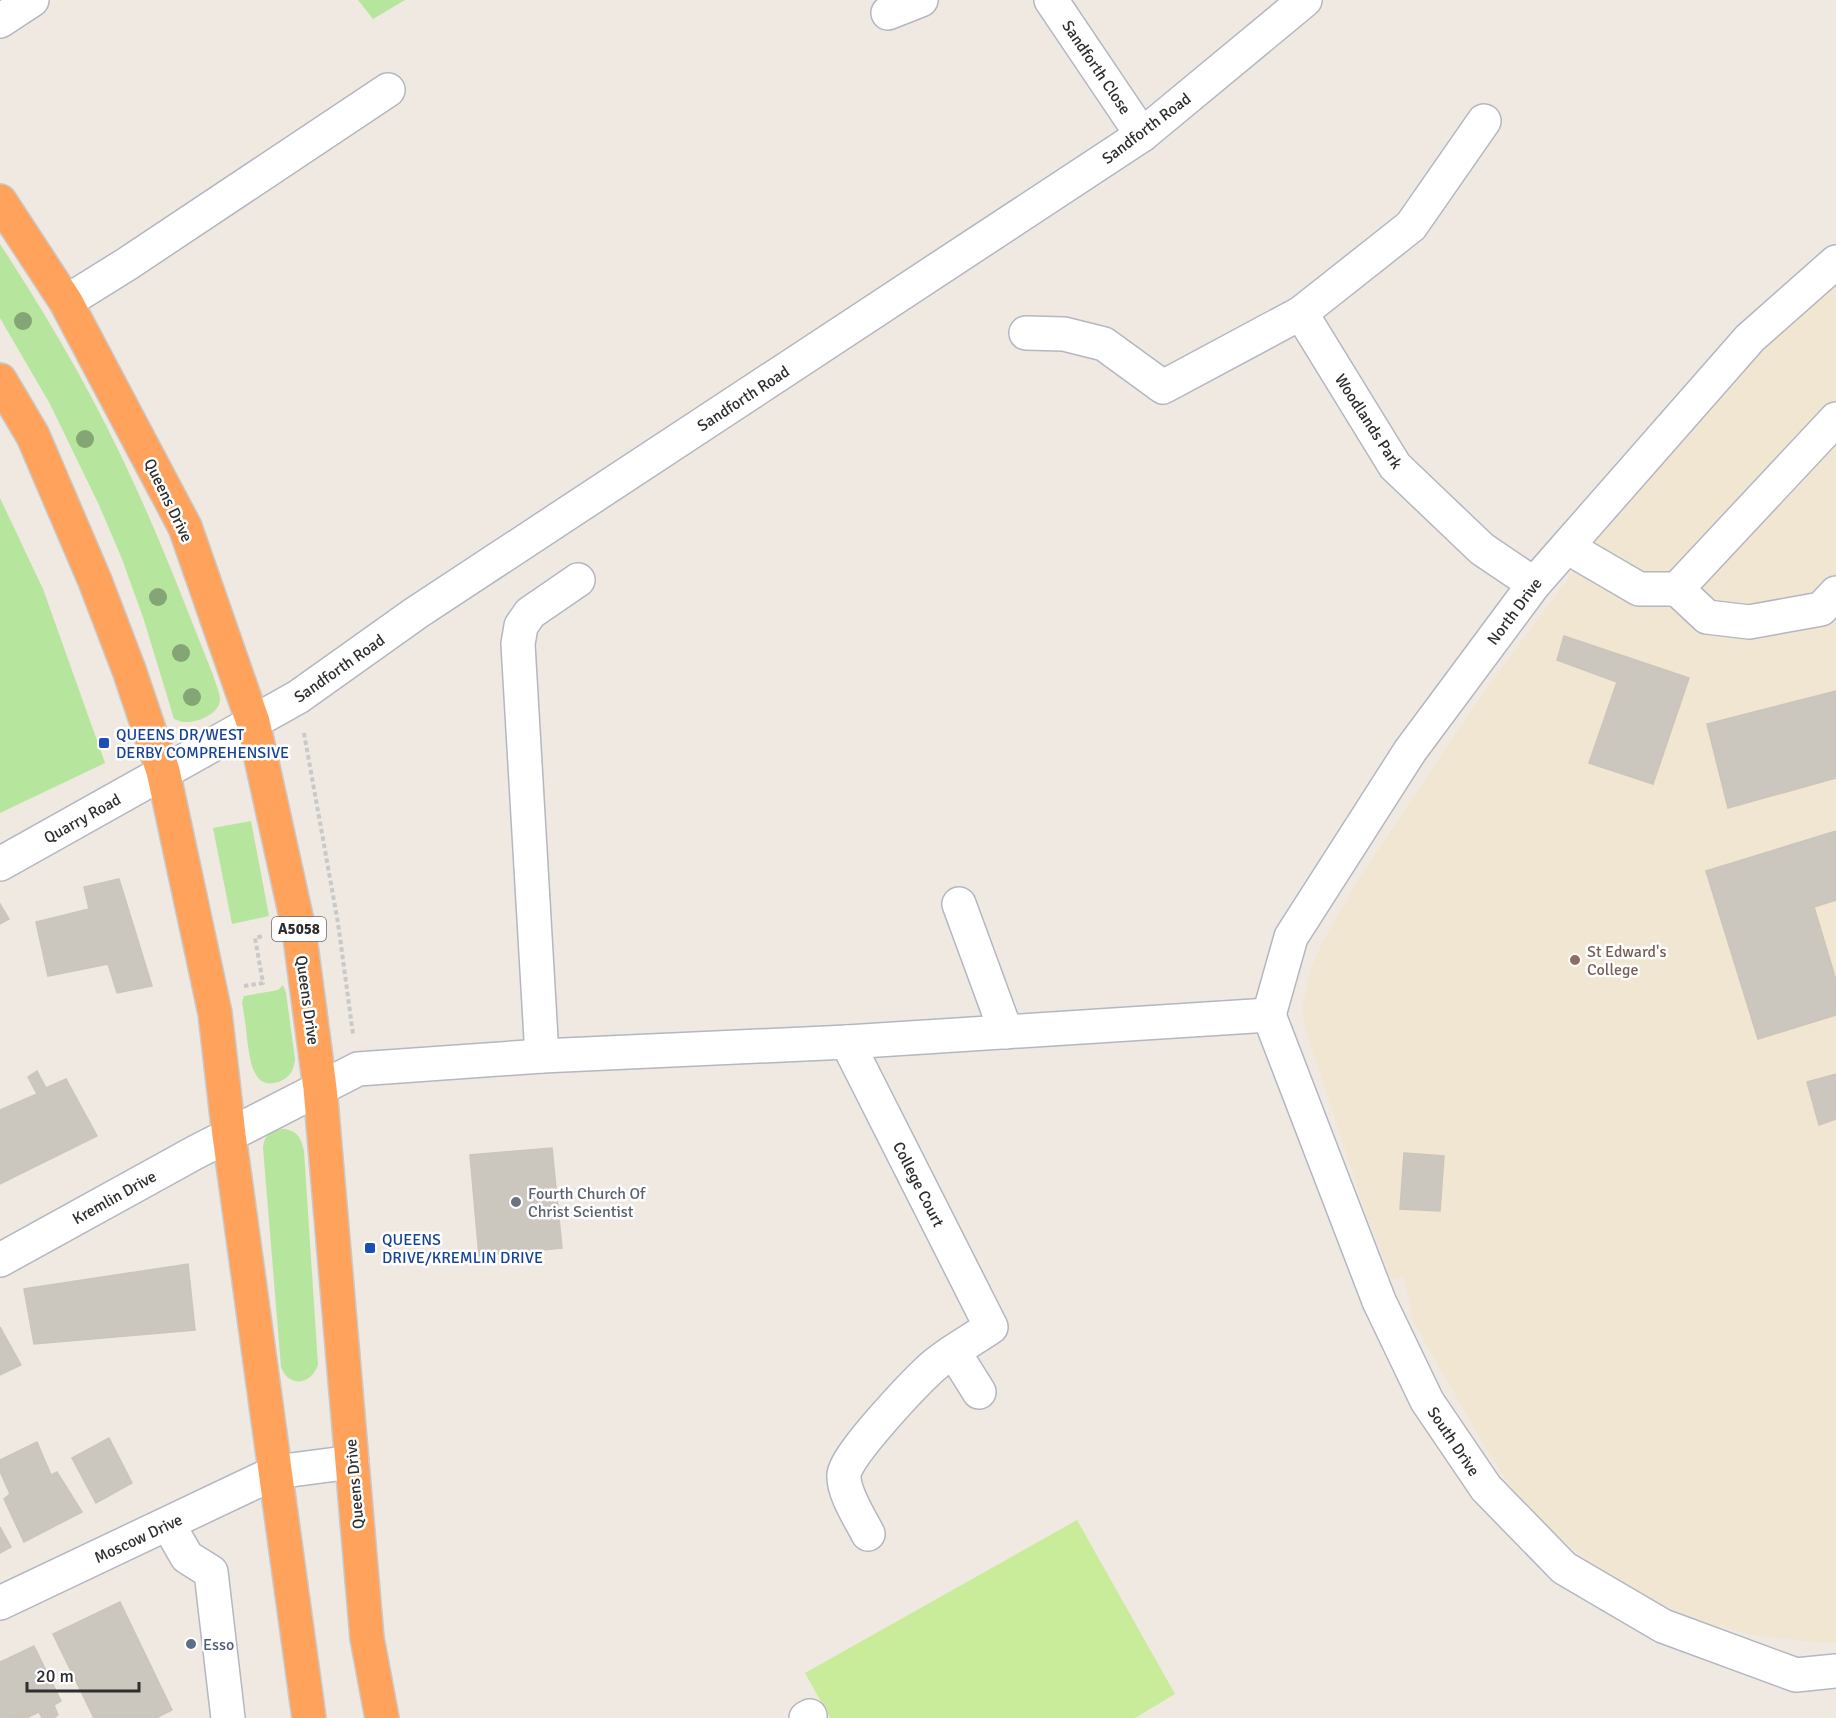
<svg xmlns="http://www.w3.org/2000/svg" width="1836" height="1718" font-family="Signika,sans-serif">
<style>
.education{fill:#f0e6d1}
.green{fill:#b6e59e}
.pitch{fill:#c9ec9a}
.building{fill:#cbc7bf;stroke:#cbc5ba;stroke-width:1.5}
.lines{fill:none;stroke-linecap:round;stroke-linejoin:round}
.minor-casing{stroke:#b4b7c1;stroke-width:36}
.highway-casing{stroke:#c9c9c9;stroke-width:36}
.path{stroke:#c9c9c9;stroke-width:4;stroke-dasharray:4.5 3;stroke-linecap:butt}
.minor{stroke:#fff;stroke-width:33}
.highway{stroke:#ffa35c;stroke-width:33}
.tree{fill:#84a574}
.transit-dot{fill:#1a4fb4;stroke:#fff;stroke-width:2}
.education-dot{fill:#8d6e63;stroke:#fff;stroke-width:2}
.worship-dot{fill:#6b7280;stroke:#fff;stroke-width:2}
.service-dot{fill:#5c6f8a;stroke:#fff;stroke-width:2}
.labels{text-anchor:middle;stroke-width:5;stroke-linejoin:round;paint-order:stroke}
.shield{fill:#fff;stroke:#6d6d6d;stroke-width:1.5}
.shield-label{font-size:15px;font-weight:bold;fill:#2e2e2e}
.street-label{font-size:16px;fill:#2e2e2e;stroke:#fff}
.transit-label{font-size:16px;fill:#164399;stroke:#fff;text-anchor:start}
.education-label{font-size:16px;fill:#785e54;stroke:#fff;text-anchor:start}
.worship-label{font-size:16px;fill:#5b616d;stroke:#fff;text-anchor:start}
.service-label{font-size:16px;fill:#4e5e75;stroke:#fff;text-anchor:start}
</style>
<rect width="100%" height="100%" fill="#efe9e1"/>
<polygon class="education" points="1836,284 1836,1643 1820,1643 1753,1635 1712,1624 1710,1627 1605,1576 1543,1524 1512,1488 1487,1450 1413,1321 1404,1276 1392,1280 1368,1219 1304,1024 1303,1005 1309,976 1317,954 1329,931 1360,877 1487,688 1599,537 1600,538 1653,473 1759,351 1807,306"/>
<g class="green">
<polygon points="358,0 405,0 373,19"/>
<path d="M 0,244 C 51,322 98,403 136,488 C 164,549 188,612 213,675 C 215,682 219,690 220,698 C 221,714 197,723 183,722 C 180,721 177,720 174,719 L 144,620 L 122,559 L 99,505 L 50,404 L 0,318 Z"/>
<polygon points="0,498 43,589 105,763 0,813"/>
<polygon points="251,821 269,916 232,924 213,828"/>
<path d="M 283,985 L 286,993 L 295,1059 C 294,1069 291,1076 281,1081 C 252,1093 250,1058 247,1039 C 246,1026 244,1014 242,1002 L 244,996 L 278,990 Z"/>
<path d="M 281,1129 C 296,1129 301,1137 304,1151 L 318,1365 C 311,1385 289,1388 281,1367 L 263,1148 C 264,1136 269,1132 281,1129 Z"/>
</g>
<polygon class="pitch" points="1077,1520 1175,1694 1135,1718 830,1718 805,1673"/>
<g class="building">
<polygon points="1564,636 1689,678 1653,784 1589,763 1617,682 1557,660"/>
<polygon points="1836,691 1836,778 1728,808 1707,724"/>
<polygon points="1836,831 1836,900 1814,907 1836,980 1836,1015 1758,1039 1706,871"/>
<polygon points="119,879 152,986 117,993 108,964 48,976 36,922 89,909 84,887"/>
<polygon points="0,904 9,919 0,924"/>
<polygon points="37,1071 46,1088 66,1079 97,1136 0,1184 0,1110 37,1094 28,1077"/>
<polygon points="1836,1074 1836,1119 1819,1125 1807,1082"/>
<polygon points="552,1148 562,1248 479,1256 470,1155"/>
<polygon points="1404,1153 1444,1156 1440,1211 1400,1209"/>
<polygon points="188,1264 195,1330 34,1344 24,1289"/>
<polygon points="0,1327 21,1365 0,1375"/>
<polygon points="109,1438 132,1483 96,1503 72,1458"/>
<polygon points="37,1442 51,1475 57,1472 82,1512 24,1542 4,1499 10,1494 0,1471 0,1460"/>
<polygon points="0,1527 11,1547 0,1553"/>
<polygon points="120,1602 172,1710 156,1718 94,1718 53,1634"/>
<polygon points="34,1646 61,1701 54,1705 58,1715 53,1718 42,1718 39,1712 26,1718 21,1718 0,1675 0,1662"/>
<polygon points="0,1675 21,1718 0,1718"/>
</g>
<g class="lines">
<g class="minor-casing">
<g id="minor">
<polyline points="1051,0 1142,135"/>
<polyline points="888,13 921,0"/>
<polyline points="0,21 32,0"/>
<polyline points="66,302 127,264 388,90"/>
<polyline points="1301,313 1395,466 1482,549 1534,584"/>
<polyline points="1026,333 1064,334 1104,344 1163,387 1301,313 1411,226 1484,121"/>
<polyline points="1567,547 1639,589 1677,589 1836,419"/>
<polyline points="1677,589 1707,617 1749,622 1821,609 1836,593"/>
<polyline points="0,864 298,697 416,613 1142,135 1305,0"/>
<polyline points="959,904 1006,1032"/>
<polyline points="1269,1015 1291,937 1410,751 1534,584 1750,338 1836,262"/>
<polyline points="1269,1015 1379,1301 1427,1401 1486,1488 1564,1568 1663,1626 1796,1675 1836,1671"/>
<path d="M 847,1042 L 991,1327 C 971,1341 947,1353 930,1369 C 914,1384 844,1457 844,1475 C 843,1493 860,1518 868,1534"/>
<polyline points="542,1056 518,644 521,626 530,613 578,580"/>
<polyline points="0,1260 196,1152 358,1069 542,1056 847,1042 1269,1015"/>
<polyline points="954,1352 979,1392"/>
<polyline points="168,1524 187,1557 211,1572 228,1718"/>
<polyline points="0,1603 276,1472 352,1462"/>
<polyline points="806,1718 810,1716"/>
</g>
</g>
<g class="highway-casing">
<g id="highway">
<polyline points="0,201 66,302 185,527 253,722 299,930 320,1088 367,1638 382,1718"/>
<polyline points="0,380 33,436 95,581 129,670 163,771 215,1013 229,1135 309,1718"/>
</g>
</g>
<g class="path">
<polyline points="304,733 338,923 353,1034"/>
<polyline points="244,986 263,983 255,938 263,936"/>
</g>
<use href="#minor" class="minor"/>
<use href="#highway" class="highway"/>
</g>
<g class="tree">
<circle cx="23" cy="321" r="9"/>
<circle cx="85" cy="439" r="9"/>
<circle cx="158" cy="597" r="9"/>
<circle cx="181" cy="653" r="9"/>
<circle cx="192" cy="697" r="9"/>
</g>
<g class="transit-dot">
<rect x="98" y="737" width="12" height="12" rx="3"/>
<rect x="364" y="1242" width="12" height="12" rx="3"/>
</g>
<circle class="education-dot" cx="1575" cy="960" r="6"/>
<circle class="worship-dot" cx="516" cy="1202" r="6"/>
<circle class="service-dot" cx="191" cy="1644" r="6"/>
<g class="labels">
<rect class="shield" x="272" y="917" width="54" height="24" rx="4.5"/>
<g class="shield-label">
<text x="299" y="934">A5058</text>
</g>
<g class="street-label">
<text transform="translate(1097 67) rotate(56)" y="6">Sandforth Close</text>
<text transform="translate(1146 128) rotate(-37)" y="6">Sandforth Road</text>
<text transform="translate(743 398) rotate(-33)" y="6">Sandforth Road</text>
<text transform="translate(1369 421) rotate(57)" y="6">Woodlands Park</text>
<text transform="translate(169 500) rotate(64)" y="6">Queens Drive</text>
<text transform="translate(1514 611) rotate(-53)" y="6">North Drive</text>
<text transform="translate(339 668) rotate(-35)" y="6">Sandforth Road</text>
<text transform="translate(82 818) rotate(-29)" y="6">Quarry Road</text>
<text transform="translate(308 1000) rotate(82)" y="6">Queens Drive</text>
<text transform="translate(919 1184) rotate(63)" y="6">College Court</text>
<text transform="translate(114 1197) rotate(-29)" y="6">Kremlin Drive</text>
<text transform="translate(1454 1441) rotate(56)" y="6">South Drive</text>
<text transform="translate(354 1484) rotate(-95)" y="6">Queens Drive</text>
<text transform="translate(138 1538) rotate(-25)" y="6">Moscow Drive</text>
</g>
<g class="transit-label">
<text x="116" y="740">QUEENS DR/WEST<tspan x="116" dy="18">DERBY COMPREHENSIVE</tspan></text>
<text x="382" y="1245">QUEENS<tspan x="382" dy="18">DRIVE/KREMLIN DRIVE</tspan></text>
</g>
<g class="education-label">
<text x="1587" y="957">St Edward's<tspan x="1587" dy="18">College</tspan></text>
</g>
<g class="worship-label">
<text x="528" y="1199">Fourth Church Of<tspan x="528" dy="18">Christ Scientist</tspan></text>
</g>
<g class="service-label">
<text x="203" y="1650">Esso</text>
</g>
</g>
<path d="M27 1682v9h112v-9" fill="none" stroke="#2e2e2e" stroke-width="3"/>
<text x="36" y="1682" font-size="18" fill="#2e2e2e" stroke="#ffffff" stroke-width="4.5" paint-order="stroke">20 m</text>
</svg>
